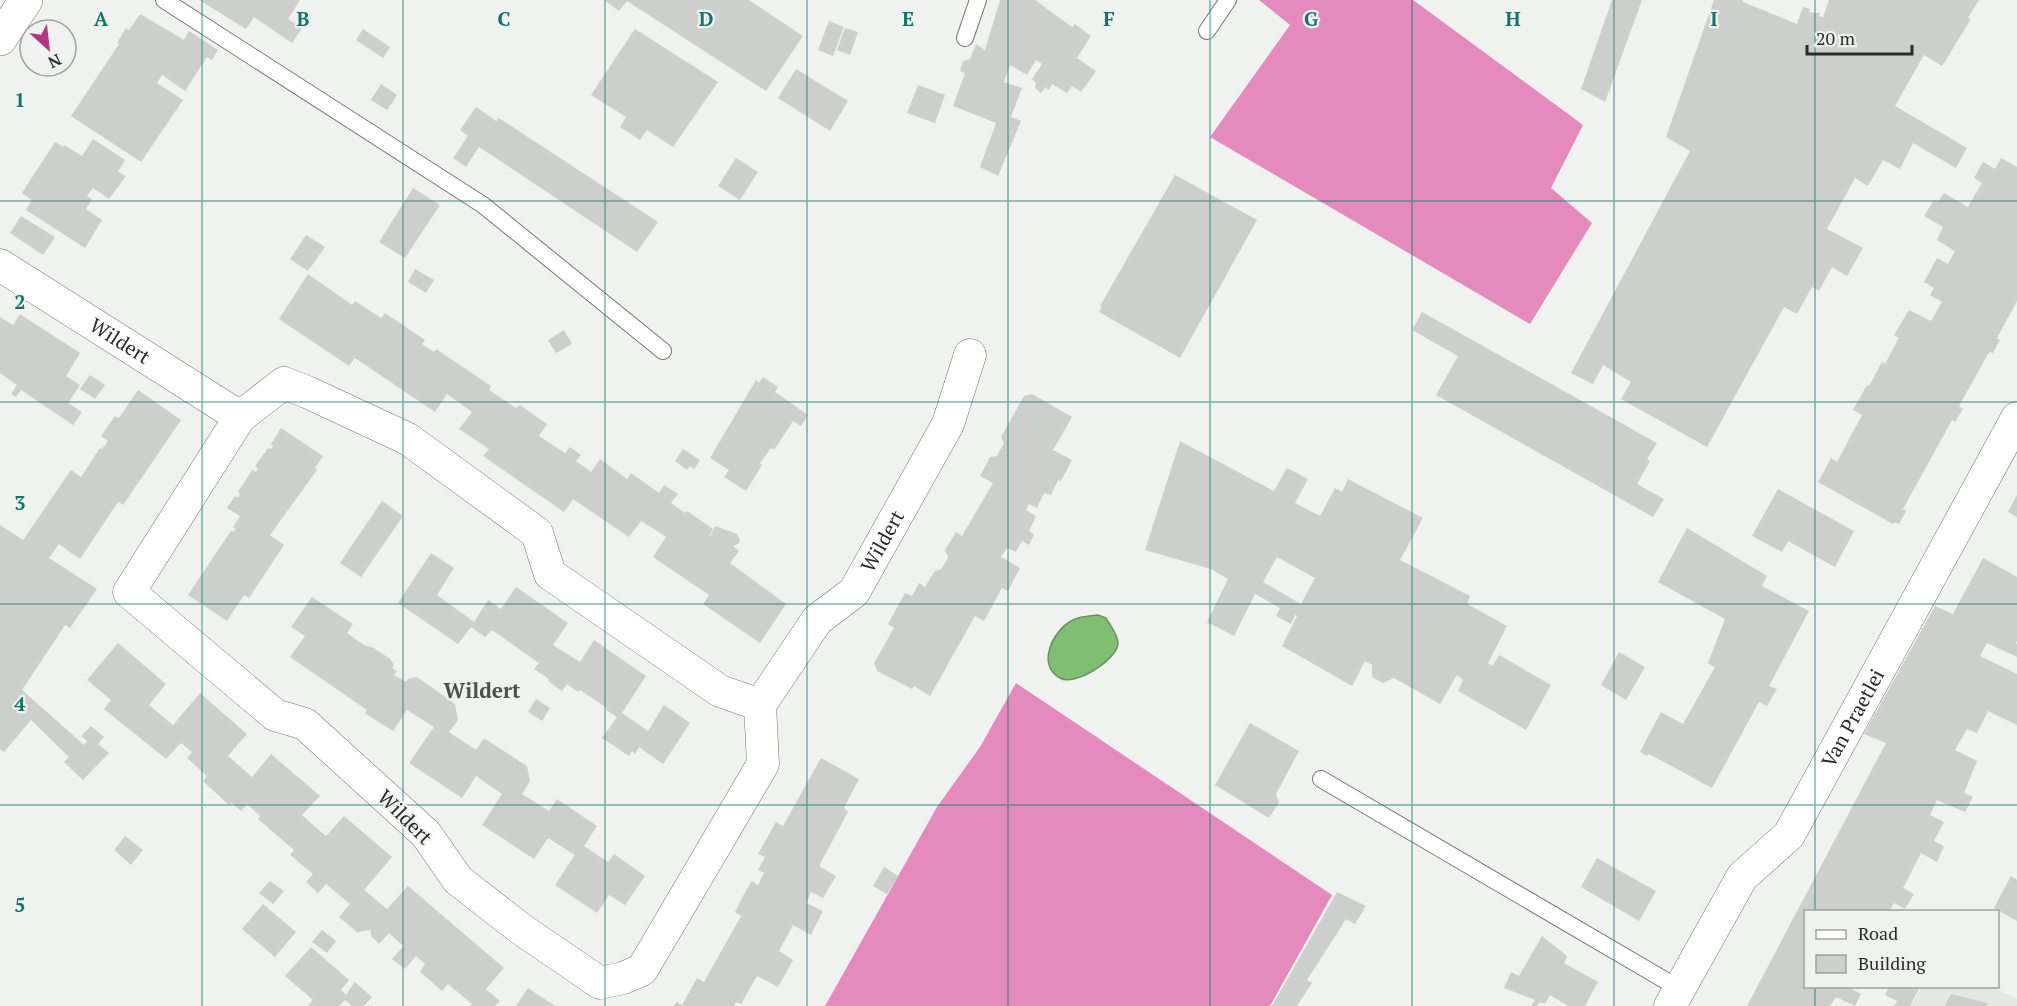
<svg xmlns="http://www.w3.org/2000/svg" width="2017" height="1006" font-family="'PT Serif',serif">
<style>
.built{fill:#e1e9e0}
.forest{fill:#e48abd}
.water{fill:#80bf72;stroke:#66935c;stroke-width:1.5}
.building{fill:#cccfcc;fill-rule:evenodd}
.lines{fill:none;stroke-linecap:round;stroke-linejoin:round}
.lane-casing{stroke:#767875;stroke-width:18}
.street-casing{stroke:#767875;stroke-width:33}
.secondary-casing{stroke:#767875;stroke-width:34}
.lane{stroke:#fff;stroke-width:16}
.street{stroke:#fff;stroke-width:32}
.secondary{stroke:#fff;stroke-width:33}
.grid{fill:none;stroke:#0f766e;stroke-width:1.5;stroke-opacity:0.55}
.labels{text-anchor:middle;stroke-width:4.5;stroke-linejoin:round;paint-order:stroke}
.street-label{font-size:20px;fill:#2a2b2a;stroke:#f0f2ef}
.neighbourhood-label{font-size:21px;font-weight:bold;fill:#4e504d;stroke:#f0f2ef}
.grid-label{font-size:20px;text-anchor:middle;font-weight:bold;fill:#0f766e;stroke:#f0f2ef;stroke-width:4.5;stroke-linejoin:round;paint-order:stroke}
</style>
<rect width="100%" height="100%" fill="#f0f2ef"/>
<polygon class="built" points="1922,987 1992,987 2017,999 2017,1006 1911,1006"/>
<g class="forest">
<polygon points="1259,0 1413,0 1583,125 1551,188 1592,223 1530,324 1210,137 1290,25"/>
<polygon points="1016,683 1332,895 1270,1006 825,1006 937,807 980,747"/>
</g>
<path class="water" d="M 1098,615 L 1106,618 C 1110,625 1118,635 1118,643 C 1118,659 1075,687 1060,678 C 1036,665 1053,631 1071,621 C 1079,616 1089,616 1098,615 Z"/>
<g class="building">
<polygon points="199,0 300,0 288,19 302,28 292,43 254,17 246,29"/>
<polygon points="604,0 749,0 803,36 766,91 627,1 619,11"/>
<polygon points="1000,0 1035,0 1072,27 1075,24 1091,36 1077,58 1096,71 1081,92 1072,86 1067,93 1052,84 1049,90 1045,87 1041,93 1035,88 1036,83 1032,79 1042,64 1036,60 1027,75 1010,65 1004,82 1022,88 1011,117 1021,121 998,176 980,167 996,123 953,106 965,73 960,71 963,61 970,59 976,44 985,50"/>
<polygon points="1612,0 1642,0 1605,102 1581,89"/>
<polygon points="1714,0 1743,0 1743,2 1797,24 1803,7 1810,9 1809,12 1820,13 1819,16 1823,17 1829,0 1979,0 1968,18 1971,19 1942,66 1924,55 1895,106 1967,148 1956,168 1913,143 1900,169 1883,160 1868,186 1855,178 1827,229 1863,248 1847,276 1832,267 1819,291 1812,287 1797,314 1784,307 1707,447 1621,399 1631,382 1603,365 1593,384 1571,373 1690,151 1666,137"/>
<polygon points="140,14 184,40 189,31 218,50 212,60 207,57 185,91 162,75 157,83 183,100 141,162 71,116 119,44 117,43 126,28 129,30"/>
<polygon points="829,21 844,27 833,56 818,50"/>
<polygon points="845,28 858,32 850,55 837,50"/>
<polygon points="363,29 390,47 383,58 356,40"/>
<polygon points="635,29 718,82 673,147 647,130 640,140 620,127 626,117 591,95"/>
<polygon points="796,69 848,101 830,131 778,98"/>
<polygon points="381,84 397,95 387,110 371,100"/>
<polygon points="918,85 945,95 935,123 907,113"/>
<polygon points="476,107 496,121 499,118 658,222 637,252 479,147 466,167 453,158 468,136 460,130"/>
<polygon points="93,139 125,160 118,172 126,176 109,199 93,188 87,196 92,199 86,209 102,220 85,248 26,210 32,200 22,193 55,142 63,147 64,145 82,156"/>
<polygon points="736,158 758,172 740,200 718,186"/>
<polygon points="2001,158 2017,167 2017,301 1997,338 2000,340 1993,353 1990,352 1988,354 1959,406 1963,409 1955,422 1952,420 1903,509 1906,511 1899,524 1895,522 1893,524 1818,482 1831,458 1837,462 1862,415 1853,410 1867,385 1869,386 1882,362 1885,364 1899,338 1894,335 1909,310 1931,321 1942,302 1930,295 1934,288 1924,282 1937,258 1948,264 1955,251 1937,240 1943,227 1924,216 1934,200 1938,202 1944,193 1968,207 1982,183 1974,178 1983,162 1995,169"/>
<polygon points="1175,175 1257,220 1180,358 1099,312 1102,307 1100,306"/>
<polygon points="413,188 440,205 405,258 379,242"/>
<polygon points="21,216 55,237 43,255 10,233"/>
<polygon points="306,235 325,247 308,271 290,259"/>
<polygon points="415,269 434,280 426,293 408,282"/>
<polygon points="308,274 352,305 355,301 381,318 385,313 425,340 422,344 434,352 436,349 491,386 489,390 516,408 520,405 547,424 539,436 565,453 570,447 581,455 576,461 591,472 600,459 627,479 631,473 659,493 664,485 678,494 671,503 685,513 687,511 713,529 709,536 710,537 715,526 737,534 740,541 738,544 733,546 739,551 730,563 786,604 760,643 703,604 709,595 653,557 666,537 654,529 641,521 629,537 573,499 564,512 483,456 489,449 459,429 472,412 447,394 435,412 355,358 349,366 279,319"/>
<polygon points="1422,312 1657,443 1647,459 1650,461 1637,484 1664,499 1653,517 1436,395 1458,356 1412,330"/>
<polygon points="20,314 80,353 66,376 80,385 68,403 82,412 73,425 21,390 16,397 11,394 17,385 0,373 0,317 13,325"/>
<polygon points="564,330 572,344 556,353 548,340"/>
<polygon points="90,375 105,385 95,399 80,389"/>
<polygon points="763,377 778,387 775,392 808,415 801,426 793,421 774,450 771,448 760,463 762,465 746,491 724,477 729,470 710,458 756,380 759,383"/>
<polygon points="138,390 181,420 123,505 118,502 80,559 59,544 49,558 97,589 70,628 65,625 22,690 84,745 87,741 81,736 91,726 104,737 98,744 109,753 83,780 64,762 69,757 31,720 4,752 0,749 0,525 23,540 71,470 81,477 100,448 102,449 108,441 101,436 115,416 119,418"/>
<polygon points="1032,394 1072,417 1053,450 1072,460 1061,481 1058,480 1051,495 1044,493 1037,508 1029,504 1026,510 1036,516 1029,531 1034,534 1029,545 1022,541 1016,552 1007,548 1001,557 1020,568 1008,591 1002,588 984,621 975,616 930,696 914,686 912,689 877,671 874,663 894,628 888,624 905,593 912,596 919,583 925,587 935,571 941,569 945,563 948,557 945,550 956,532 962,536 993,483 980,476 990,457 997,456 1000,450 1004,443 1001,437 1024,396"/>
<polygon points="281,428 323,456 315,468 317,470 270,535 284,545 249,598 244,595 227,621 188,595 231,531 233,532 236,529 233,527 240,516 227,508 235,496 238,498 240,494 238,492 252,470 256,472 258,468 255,466 268,448 271,449 273,446 271,444"/>
<path d="M 1180,441 L 1274,491 L 1287,468 L 1308,479 L 1295,503 L 1320,516 L 1335,488 L 1342,492 L 1348,479 L 1423,518 L 1400,560 L 1470,596 L 1467,604 L 1507,626 L 1488,663 L 1492,666 L 1499,655 L 1551,685 L 1526,730 L 1458,691 L 1463,680 L 1457,675 L 1440,704 L 1394,678 L 1383,683 L 1372,677 L 1372,665 L 1365,661 L 1352,686 L 1282,646 L 1297,616 L 1295,615 L 1291,624 L 1276,616 L 1280,608 L 1255,594 L 1234,636 L 1207,622 L 1228,579 L 1211,569 L 1145,550 ZM 1277,557 L 1315,578 L 1301,604 L 1263,582 Z"/>
<polygon points="683,449 700,460 694,469 690,466 687,470 675,461"/>
<polygon points="1778,489 1854,531 1835,567 1788,541 1782,552 1752,536"/>
<polygon points="2017,495 2017,517 2008,512"/>
<polygon points="382,501 403,516 361,577 340,563"/>
<polygon points="1687,528 1767,576 1762,586 1809,611 1769,686 1777,689 1767,706 1759,702 1712,788 1649,754 1647,756 1640,752 1661,712 1683,724 1715,667 1708,663 1725,619 1658,582"/>
<polygon points="431,553 454,568 437,595 474,622 488,600 501,609 516,587 568,623 553,645 580,662 594,640 646,676 622,713 648,731 664,705 690,723 663,764 639,747 635,754 632,751 629,756 602,738 617,717 606,710 607,708 580,690 578,692 567,684 562,691 548,681 549,679 534,669 539,663 492,630 485,637 471,627 458,644 398,603"/>
<polygon points="1983,558 2017,577 2017,641 2015,644 2017,644 2017,657 1987,643 1980,656 2017,674 2017,725 1988,711 1977,733 1967,729 1955,750 1977,761 1964,793 1973,797 1965,812 1937,800 1930,815 1944,822 1934,841 1944,846 1937,862 1921,853 1903,888 1914,894 1905,909 1894,903 1889,912 1806,912 1806,986 1848,987 1861,994 1855,1006 1836,997 1830,1006 1747,1006 1886,743 1864,734 1935,606 1953,614"/>
<polygon points="312,597 353,624 347,633 364,645 374,648 390,659 394,665 392,668 397,671 394,675 406,682 408,679 417,677 455,704 458,720 449,732 476,750 484,738 527,766 530,781 522,794 549,811 557,799 597,826 584,846 608,862 614,854 645,876 625,905 609,895 597,913 555,885 575,855 548,838 534,859 482,825 502,794 476,776 462,798 409,763 434,727 407,710 393,731 366,714 365,713 367,710 290,657 305,636 291,627"/>
<polygon points="118,643 166,684 149,705 173,725 200,693 247,734 228,756 252,777 271,754 320,796 302,815 314,826 326,836 344,816 392,857 364,890 387,909 408,886 504,968 486,989 500,1001 495,1006 470,1006 472,1004 448,984 442,991 420,972 425,964 416,956 405,969 392,959 404,946 400,943 389,933 379,944 371,936 371,930 357,932 339,917 350,904 326,884 318,893 306,882 313,874 290,855 294,850 258,819 260,816 247,804 241,811 232,803 229,805 203,781 207,776 187,758 192,752 181,743 166,759 104,709 111,700 87,680"/>
<polygon points="1619,652 1645,667 1626,700 1601,685"/>
<polygon points="536,699 550,708 542,721 528,712"/>
<polygon points="1250,723 1299,751 1276,794 1279,802 1269,818 1215,785"/>
<polygon points="821,758 859,779 844,808 848,812 819,866 836,876 823,898 811,892 806,903 823,911 811,935 793,925 779,951 793,960 778,987 757,976 741,1004 736,1002 734,1006 674,1006 676,1002 682,1005 697,978 704,982 741,916 735,912 743,896 752,881 758,885 764,873 758,870 765,857 758,854 776,822 783,826"/>
<polygon points="125,836 143,850 131,865 114,850"/>
<polygon points="1597,858 1656,891 1639,921 1581,887"/>
<polygon points="884,867 898,876 887,894 873,886"/>
<polygon points="2011,876 2017,880 2017,921 1994,908"/>
<polygon points="270,881 284,891 273,904 259,893"/>
<polygon points="1337,892 1366,906 1355,924 1346,919 1307,980 1312,983 1297,1006 1272,1006"/>
<polygon points="263,904 296,932 275,957 242,929"/>
<polygon points="322,930 336,941 327,953 312,942"/>
<polygon points="1542,936 1567,956 1564,963 1598,982 1585,1006 1568,1006 1550,995 1545,1004 1540,1002 1537,1006 1531,1006 1535,1000 1504,988 1511,972 1519,976"/>
<polygon points="311,947 349,980 341,990 346,995 355,982 372,997 364,1006 352,1006 345,1000 339,1006 308,1006 313,1000 285,976"/>
<polygon points="1889,987 1920,987 1910,1006 1894,1006 1897,1001 1885,995"/>
<polygon points="528,988 555,1006 516,1006"/>
<polygon points="1951,994 1988,1003 1986,1006 1945,1006"/>
</g>
<g class="lines">
<g class="lane-casing">
<g id="lane">
<polyline points="164,0 483,205 663,351"/>
<polyline points="1207,31 1228,0"/>
<polyline points="965,38 978,0"/>
<polyline points="1321,779 1680,989"/>
</g>
</g>
<g class="street-casing">
<g id="street">
<path id="s1" d="M 0,265 L 240,417"/>
<polygon points="284,383 307,392 408,439 537,533 550,574 720,691 760,705 763,764 642,970 623,978 600,983 521,929 458,880 426,834 305,724 275,715 129,592 240,417"/>
<path id="s2" d="M 760,705 L 817,620 L 854,592 L 948,424 L 970,355"/>
<path id="s3" d="M 1670,1006 L 1742,877 L 1789,835 L 2017,418"/>
</g>
</g>
<g class="secondary-casing">
<polyline id="secondary" points="0,39 26,0"/>
</g>
<use href="#lane" class="lane"/>
<use href="#street" class="street"/>
<use href="#secondary" class="secondary"/>
</g>
<path class="grid" d="M 202,0 L 202,1006M 403,0 L 403,1006M 605,0 L 605,1006M 807,0 L 807,1006M 1008,0 L 1008,1006M 1210,0 L 1210,1006M 1412,0 L 1412,1006M 1614,0 L 1614,1006M 1815,0 L 1815,912M 0,201 L 2017,201M 0,402 L 2017,402M 0,604 L 2017,604M 0,805 L 2017,805M 1815,986 L 1815,1006"/>
<g class="labels">
<g class="street-label">
<text dy="7" stroke="none"><textPath href="#s1" startOffset="142">Wildert</textPath></text>
<text dy="7" stroke="none"><textPath href="#s2" startOffset="207">Wildert</textPath></text>
<text dy="7" stroke="none"><textPath href="#s3" startOffset="344">Van Praetlei</textPath></text>
<text transform="translate(405 817) rotate(45)" y="7">Wildert</text>
</g>
<g class="neighbourhood-label">
<text x="482" y="698">Wildert</text>
</g>
</g>
<g class="grid-label">
<text x="101" y="26">A</text>
<text x="303" y="26">B</text>
<text x="504" y="26">C</text>
<text x="706" y="26">D</text>
<text x="908" y="26">E</text>
<text x="1109" y="26">F</text>
<text x="1311" y="26">G</text>
<text x="1513" y="26">H</text>
<text x="1714" y="26">I</text>
<text x="20" y="107">1</text>
<text x="20" y="309">2</text>
<text x="20" y="510">3</text>
<text x="20" y="711">4</text>
<text x="20" y="912">5</text>
</g>
<rect x="1804" y="910" width="195" height="78" fill="#f0f2ef" stroke="#a1a2a0" stroke-width="1.5"/>
<rect x="1816" y="930" width="30" height="9" fill="#ffffff" stroke="#a1a2a0" stroke-width="1.5"/>
<text x="1858" y="940" font-size="18" fill="#2a2b2a">Road</text>
<rect x="1816" y="955" width="30" height="18" fill="#cccfcc" stroke="#a1a2a0" stroke-width="1.5"/>
<text x="1858" y="970" font-size="18" fill="#2a2b2a">Building</text>
<g transform="translate(48 48) rotate(153)"><circle r="28" fill="#f0f2ef" stroke="#a1a2a0" stroke-width="1.5"/>
<path d="M0-4.5L10 22L0 15L-10 22Z" fill="#b33686"/>
<text y="-9" font-size="16" font-weight="bold" text-anchor="middle" fill="#2a2b2a">N</text>
</g>
<path d="M1807 45v9h105v-9" fill="none" stroke="#2a2b2a" stroke-width="3"/>
<text x="1816" y="45" font-size="18" fill="#2a2b2a" stroke="#f0f2ef" stroke-width="4.5" paint-order="stroke">20 m</text>
</svg>
